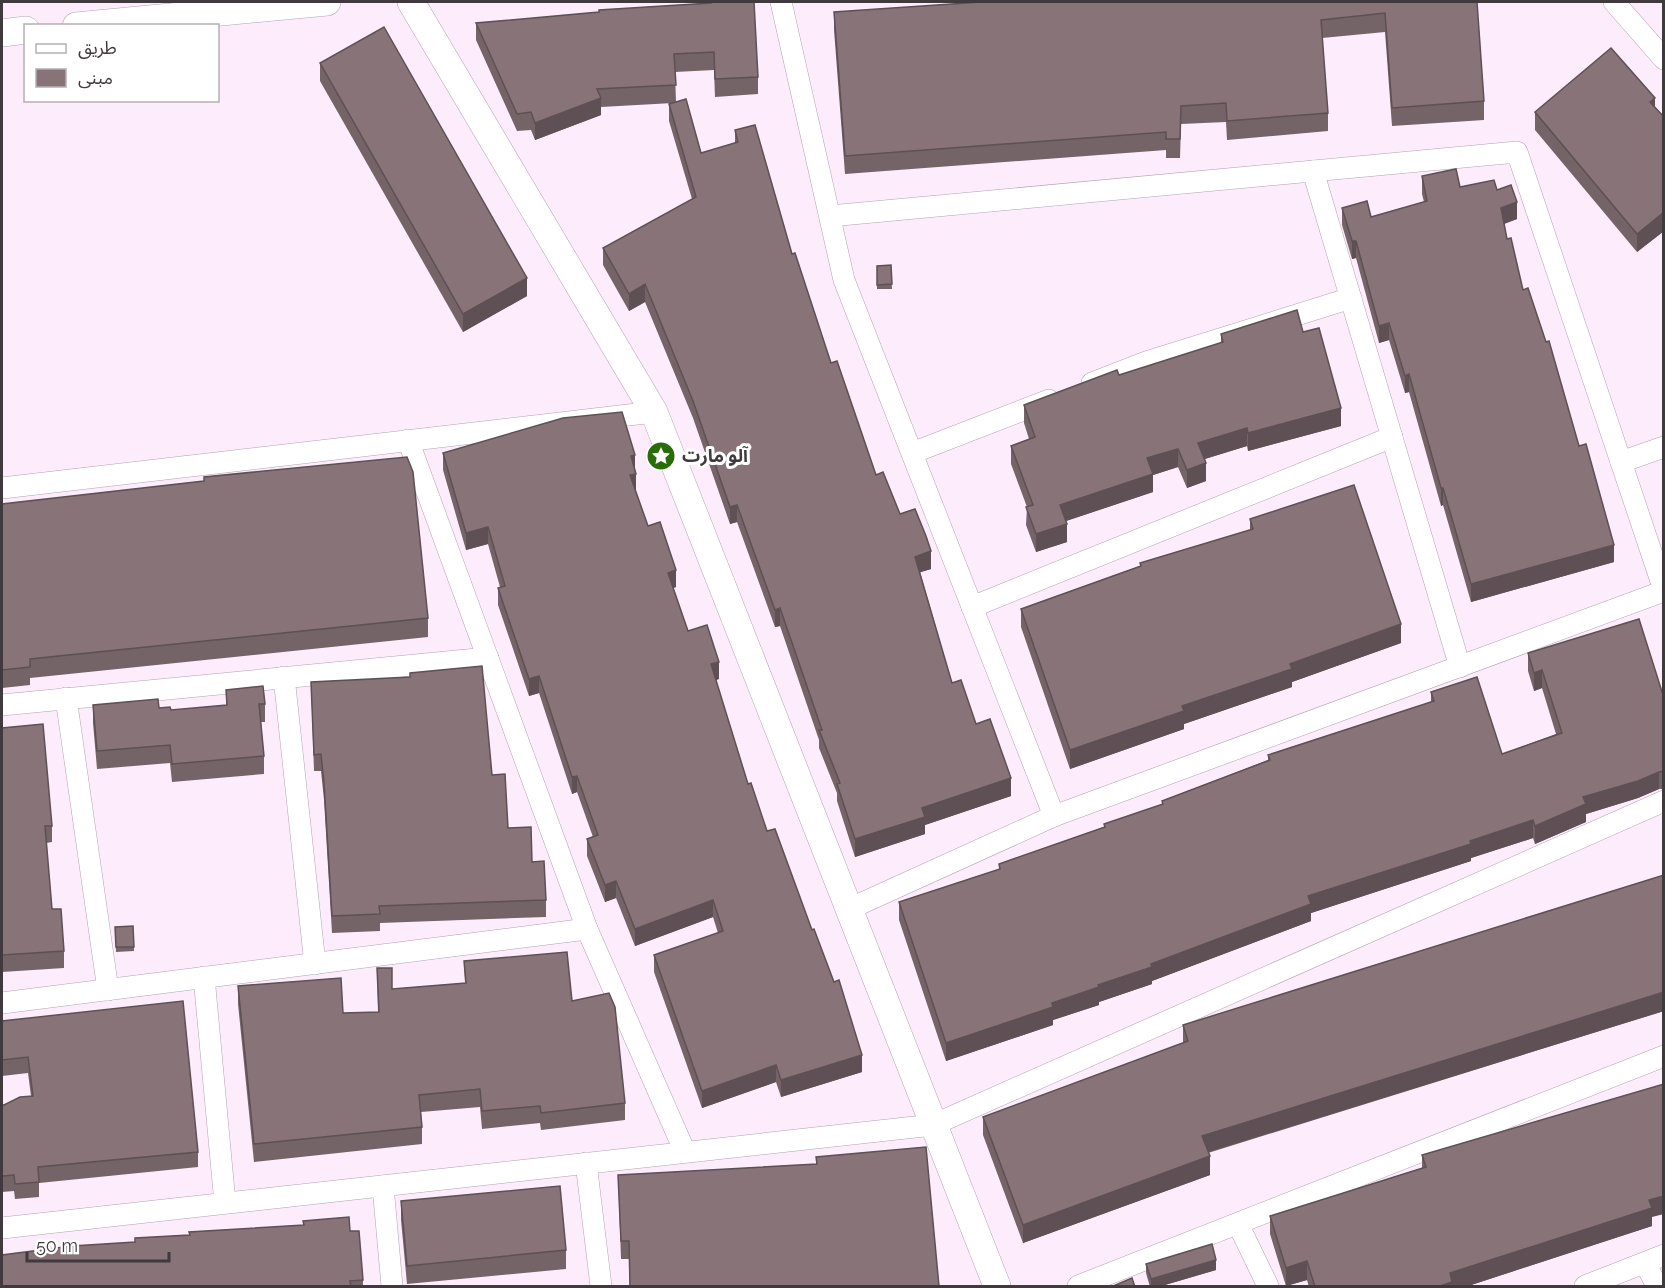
<svg xmlns="http://www.w3.org/2000/svg" width="1665" height="1288" font-family="Raleway,'Noto Sans Arabic',sans-serif">
<style>
.lines{fill:none;stroke-linecap:round;stroke-linejoin:round}
.minor-casing{stroke:#b2a3b1;stroke-width:22}
.tertiary-casing{stroke:#b2a3b1;stroke-width:28}
.minor{stroke:#fff;stroke-width:21}
.tertiary{stroke:#fff;stroke-width:27}
.wall{fill:#746367}
.shaded-wall{fill:#5e5054}
.building{fill:#877378;stroke:#5e5054;stroke-width:1.5}
.labels{text-anchor:middle;stroke-width:6;stroke-linejoin:round;paint-order:stroke}
.poi-label{font-size:18px;font-weight:bold;fill:#403a3f;stroke:#fff;text-anchor:start}
</style>
<rect width="100%" height="100%" fill="#fdedfc"/>
<g class="lines">
<g class="minor-casing">
<g id="minor">
<polyline points="781,2 844,280 1054,816"/>
<polyline points="1614,2 1664,59"/>
<polyline points="1313,171 1460,667"/>
<polyline points="830,216 1517,152 1664,590"/>
<polyline points="1092,383 1146,362 1351,298"/>
<polyline points="408,440 587,929 685,1152"/>
<polyline points="912,453 1049,400"/>
<polyline points="1621,462 1664,447"/>
<polyline points="2,488 654,412"/>
<polyline points="972,607 1392,437"/>
<polyline points="284,677 315,964"/>
<polyline points="66,698 108,990"/>
<polyline points="2,705 488,658"/>
<polyline points="849,909 1054,816 1664,591"/>
<polyline points="204,977 225,1203"/>
<polyline points="2,1003 587,929"/>
<polyline points="586,1163 601,1286"/>
<polyline points="383,1186 392,1286"/>
<polyline points="1238,1224 1268,1286"/>
<polyline points="2,1228 933,1125 1664,801"/>
<polyline points="1645,1263 1657,1286"/>
<polyline points="1078,1286 1664,1056"/>
<polyline points="1585,1286 1664,1255"/>
</g>
</g>
<g class="tertiary-casing">
<g id="tertiary">
<polyline points="411,2 654,412 997,1286"/>
<polyline points="76,26 327,2"/>
<polyline points="2,33 26,30"/>
</g>
</g>
<use href="#minor" class="minor"/>
<use href="#tertiary" class="tertiary"/>
</g>
<g class="wall">
<polygon points="710,2 758,77 758,94 715,97 714,70 675,72 676,102 701,153 735,143 735,130 792,254 831,363 876,475 931,569 920,572 952,683 976,724 1011,796 925,825 925,834 855,857 837,801 837,793 819,748 819,740 780,626 775,627 737,522 730,524 693,418 645,302 629,311 603,265 603,248 692,199 669,121 669,104 673,103 601,107 601,115 535,140 531,130 517,131 476,40 476,23 710,3"/>
<polygon points="1477,2 1484,101 1484,120 1392,126 1385,32 1322,38 1328,113 1328,131 1227,140 1226,122 1181,124 1180,158 1166,158 1166,150 845,174 834,30 834,12"/>
<polygon points="320,63 527,296 463,332 320,81"/>
<polygon points="1655,107 1664,117 1664,231 1637,252 1535,130 1535,112"/>
<polygon points="1422,176 1460,187 1497,190 1517,219 1504,224 1507,239 1523,290 1579,446 1614,562 1471,602 1443,505 1441,506 1409,392 1405,393 1389,340 1379,343 1356,258 1352,259 1342,225 1342,208 1371,217 1424,202 1422,194"/>
<polygon points="891,265 892,289 877,289 877,266"/>
<polygon points="1303,332 1341,426 1248,451 1247,446 1205,459 1206,481 1187,488 1178,467 1153,475 1153,492 1066,521 1067,542 1036,552 1026,525 1027,507 1011,464 1011,446 1029,439 1024,423 1024,405 1221,343 1221,334"/>
<polygon points="443,453 635,471 636,491 635,491 648,526 676,587 673,588 688,631 719,679 716,680 748,784 862,1072 781,1097 776,1082 702,1108 654,972 654,955 718,933 713,917 635,946 616,898 605,902 587,856 587,839 593,837 577,792 572,794 539,693 529,696 498,605 498,588 500,587 488,544 466,550 443,470"/>
<polygon points="2,504 428,618 428,637 30,678 30,685 2,688"/>
<polygon points="1250,519 1401,643 1292,682 1292,687 1184,724 1184,729 1070,769 1021,627 1021,609 1140,566 1140,563 1250,530"/>
<polygon points="1528,653 1664,698 1664,789 1659,789 1638,798 1586,814 1586,822 1535,844 1533,838 1471,858 1471,861 1311,913 1311,921 1152,981 1152,984 1099,1002 1099,1005 1053,1020 1053,1025 946,1061 899,920 899,902 999,869 999,864 1104,827 1104,824 1162,805 1162,801 1268,760 1268,755 1431,702 1431,692 1502,754 1556,734 1542,688 1534,691 1528,671"/>
<polygon points="311,682 492,775 508,828 532,862 546,900 546,917 380,923 380,931 332,933 324,800 321,771 314,771"/>
<polygon points="226,690 265,704 265,722 261,722 264,756 264,774 172,782 170,763 97,769 93,723 93,705 159,708 171,710 226,706"/>
<polygon points="2,728 52,826 52,842 46,843 52,909 64,951 64,968 2,972"/>
<polygon points="133,926 134,951 116,952 115,927"/>
<polygon points="464,961 572,1001 625,1103 625,1120 541,1130 540,1123 482,1129 480,1107 421,1112 422,1127 422,1144 254,1162 238,1004 238,986 343,1013 378,1012 377,968 392,989 465,983"/>
<polygon points="1664,1011 1208,1153 1210,1175 1023,1243 983,1135 983,1117 1183,1043 1183,1025"/>
<polygon points="2,1021 198,1152 198,1167 39,1183 39,1197 15,1199 14,1191 2,1192 2,1105 31,1096 28,1073 2,1076"/>
<polygon points="926,1147 939,1287 630,1287 629,1259 621,1259 618,1175 816,1164 816,1157"/>
<polygon points="1422,1155 1652,1217 1652,1226 1465,1287 1309,1287 1307,1280 1286,1286 1270,1234 1270,1216 1422,1168"/>
<polygon points="401,1201 566,1250 566,1269 407,1284 401,1220"/>
<polygon points="350,1231 363,1280 363,1287 2,1287"/>
<polygon points="1146,1264 1216,1270 1158,1287 1150,1287 1146,1273"/>
</g>
<g class="shaded-wall">
<polygon points="601,98 601,115 535,140 535,123"/>
<polygon points="1655,98 1655,116 1650,102"/>
<polygon points="1517,202 1517,219 1501,225 1501,208"/>
<polygon points="1664,212 1664,231 1637,252 1637,234"/>
<polygon points="1352,241 1356,241 1356,258 1352,259"/>
<polygon points="527,278 527,296 463,332 463,314"/>
<polygon points="645,284 645,302 629,311 629,294"/>
<polygon points="1389,323 1389,340 1379,343 1379,326"/>
<polygon points="1409,374 1409,392 1405,393 1405,376"/>
<polygon points="1341,408 1341,426 1248,451 1248,433"/>
<polygon points="1247,428 1247,446 1198,461 1198,443"/>
<polygon points="1178,449 1178,467 1153,475 1153,492 1060,523 1060,505 1147,458"/>
<polygon points="635,455 635,472 631,456"/>
<polygon points="1206,463 1206,481 1187,488 1187,470"/>
<polygon points="636,474 636,491 630,492 630,475"/>
<polygon points="1441,488 1443,488 1443,505 1441,506"/>
<polygon points="737,505 737,522 730,524 730,507"/>
<polygon points="1067,524 1067,542 1036,552 1036,534"/>
<polygon points="488,527 488,544 466,550 466,533"/>
<polygon points="1614,545 1614,562 1471,602 1471,584"/>
<polygon points="931,551 931,569 915,574 915,557"/>
<polygon points="676,570 676,587 668,590 668,573"/>
<polygon points="780,608 780,626 775,627 775,610"/>
<polygon points="1401,624 1401,643 1292,682 1292,687 1184,724 1184,729 1070,769 1070,750 1290,664"/>
<polygon points="719,662 719,679 711,681 711,664"/>
<polygon points="1542,670 1542,688 1534,691 1534,673"/>
<polygon points="539,676 539,693 529,696 529,679"/>
<polygon points="1659,772 1659,789 1638,798 1586,814 1586,822 1535,844 1535,826 1583,797"/>
<polygon points="577,776 577,792 572,794 572,777"/>
<polygon points="1011,778 1011,796 925,825 925,834 855,857 855,839 922,808"/>
<polygon points="1533,820 1533,838 1471,858 1471,861 1311,913 1311,921 1152,981 1152,984 1099,1002 1099,1005 1053,1020 1053,1025 946,1061 946,1043 1151,964 1308,896"/>
<polygon points="616,881 616,898 605,902 605,885"/>
<polygon points="713,900 713,917 635,946 635,929"/>
<polygon points="1664,992 1664,1011 1202,1154 1202,1136"/>
<polygon points="862,1055 862,1072 781,1097 781,1080"/>
<polygon points="776,1065 776,1082 702,1108 702,1091"/>
<polygon points="1210,1156 1210,1175 1023,1243 1023,1225"/>
<polygon points="1664,1196 1664,1214 1652,1217 1652,1226 1465,1287 1437,1287 1450,1273 1649,1200"/>
<polygon points="1216,1260 1216,1270 1158,1287 1151,1287 1151,1279"/>
<polygon points="1307,1261 1307,1280 1286,1286 1286,1268"/>
</g>
<g class="building">
<polygon points="711,2 754,2 758,77 715,79 714,52 674,54 676,85 597,89 601,98 535,123 531,112 517,114 476,23 599,12 599,10 711,3"/>
<polygon points="981,2 1477,2 1484,101 1392,108 1385,13 1321,20 1328,113 1227,121 1226,103 1181,106 1180,139 1166,139 1166,132 845,156 834,12"/>
<polygon points="384,27 527,278 463,314 320,63"/>
<polygon points="1611,48 1655,98 1650,102 1664,117 1664,212 1637,234 1535,112"/>
<polygon points="686,99 701,153 738,142 735,130 755,125 792,254 795,253 831,363 837,361 876,475 883,472 900,514 915,509 926,536 931,551 915,557 952,683 961,680 976,724 990,719 1011,778 922,808 925,817 855,839 837,784 840,783 819,730 822,730 780,608 775,610 737,505 730,507 693,401 645,284 629,294 603,248 696,197 669,104"/>
<polygon points="1456,169 1460,187 1494,180 1497,190 1511,185 1517,202 1501,208 1507,239 1511,238 1523,290 1528,288 1546,342 1549,341 1579,446 1586,444 1614,545 1471,584 1443,488 1441,488 1409,374 1405,376 1389,323 1379,326 1356,241 1352,241 1342,208 1367,201 1371,217 1427,201 1422,176"/>
<polygon points="891,265 892,284 877,285 877,266"/>
<polygon points="1297,310 1303,332 1319,328 1341,408 1248,433 1247,428 1198,443 1206,463 1187,470 1178,449 1147,458 1153,474 1060,505 1067,524 1036,534 1026,507 1033,505 1011,446 1035,437 1024,405 1117,370 1119,375 1223,342 1221,334"/>
<polygon points="622,412 635,455 631,456 636,474 630,475 648,526 660,522 676,570 668,573 688,631 707,625 719,662 711,664 748,784 751,783 767,831 775,829 812,930 814,929 834,982 839,980 862,1055 781,1080 776,1065 702,1091 654,955 723,931 713,900 635,929 616,881 605,885 587,839 598,835 577,776 572,777 539,676 529,679 498,588 505,586 488,527 466,533 443,453 563,418"/>
<polygon points="407,457 413,472 428,618 30,659 30,667 2,670 2,504 204,481 204,477"/>
<polygon points="1354,485 1401,624 1290,664 1292,669 1182,706 1184,711 1070,750 1021,609 1141,566 1140,563 1253,529 1250,519"/>
<polygon points="1639,619 1664,698 1664,771 1659,772 1638,781 1583,797 1586,804 1535,826 1533,820 1470,841 1471,844 1308,896 1311,904 1151,964 1152,967 1098,985 1099,987 1052,1003 1053,1007 946,1043 899,902 1000,869 999,864 1105,827 1104,824 1163,804 1162,801 1270,760 1268,755 1434,701 1431,692 1477,677 1502,754 1562,733 1542,670 1534,673 1528,653"/>
<polygon points="482,666 492,775 505,774 508,828 531,827 532,862 544,861 546,900 379,906 380,914 332,916 324,783 321,754 314,755 311,682 410,677 410,673"/>
<polygon points="263,686 265,704 259,704 264,756 172,764 170,745 97,751 93,705 158,699 159,708 170,707 171,710 227,705 226,690"/>
<polygon points="43,724 52,826 45,826 52,909 61,909 64,951 2,955 2,728"/>
<polygon points="1664,875 1664,992 1202,1136 1210,1156 1023,1225 983,1117 1188,1041 1183,1025"/>
<polygon points="133,926 134,947 116,947 115,927"/>
<polygon points="567,952 572,1001 609,993 615,1007 625,1103 541,1113 540,1106 482,1111 480,1089 419,1095 422,1127 254,1144 238,986 341,978 343,1013 379,1012 377,968 392,968 392,989 466,983 464,961"/>
<polygon points="183,1001 198,1152 38,1167 39,1182 15,1184 14,1175 2,1176 2,1105 4,1105 20,1097 33,1096 28,1057 2,1060 2,1021"/>
<polygon points="1664,1084 1664,1196 1649,1200 1652,1208 1450,1273 1452,1282 1437,1287 1315,1287 1307,1261 1286,1268 1270,1216 1426,1167 1422,1155"/>
<polygon points="926,1147 939,1286 929,1287 630,1287 629,1241 621,1241 618,1175 817,1164 816,1157"/>
<polygon points="560,1186 566,1250 407,1266 401,1201"/>
<polygon points="349,1217 350,1231 359,1231 363,1280 350,1281 351,1287 2,1287 2,1255 72,1246 135,1242 135,1238 190,1235 189,1232 304,1225 303,1221"/>
<polygon points="1212,1244 1216,1260 1151,1279 1146,1264"/>
<polygon points="1132,1278 1135,1287 1111,1287"/>
</g>
<defs>
<g id="sight-disc" transform="scale(1.5)"><circle r="9.5" fill="#296d08" stroke="#fff"/><path d="M0-6L1.8-2.2L6-1.7L2.9 1.2L3.7 5.4L0 3.3L-3.7 5.4L-2.9 1.2L-6-1.7L-1.8-2.2Z" fill="#fff"/></g>
</defs>
<g fill-rule="evenodd">
<use href="#sight-disc" x="661" y="456"/>
</g>
<g class="labels">
<g class="poi-label">
<text x="682" y="462">آلو مارت</text>
</g>
</g>
<rect width="1665" height="1288" fill="none" stroke="#403a3f" stroke-width="6"/>
<rect x="24" y="24" width="195" height="78" fill="#ffffff" stroke="#b3b0b2" stroke-width="1.5"/>
<rect x="36" y="44" width="30" height="9" fill="#ffffff" stroke="#b3b0b2" stroke-width="1.5"/>
<text x="78" y="54" font-size="18" fill="#403a3f">طريق</text>
<rect x="36" y="69" width="30" height="18" fill="#877378" stroke="#b3b0b2" stroke-width="1.5"/>
<text x="78" y="84" font-size="18" fill="#403a3f">مبنى</text>
<path d="M27 1252v9h142v-9" fill="none" stroke="#403a3f" stroke-width="3"/>
<text x="36" y="1252" font-size="18" fill="#403a3f" stroke="#ffffff" stroke-width="4.5" paint-order="stroke">50 m</text>
</svg>
